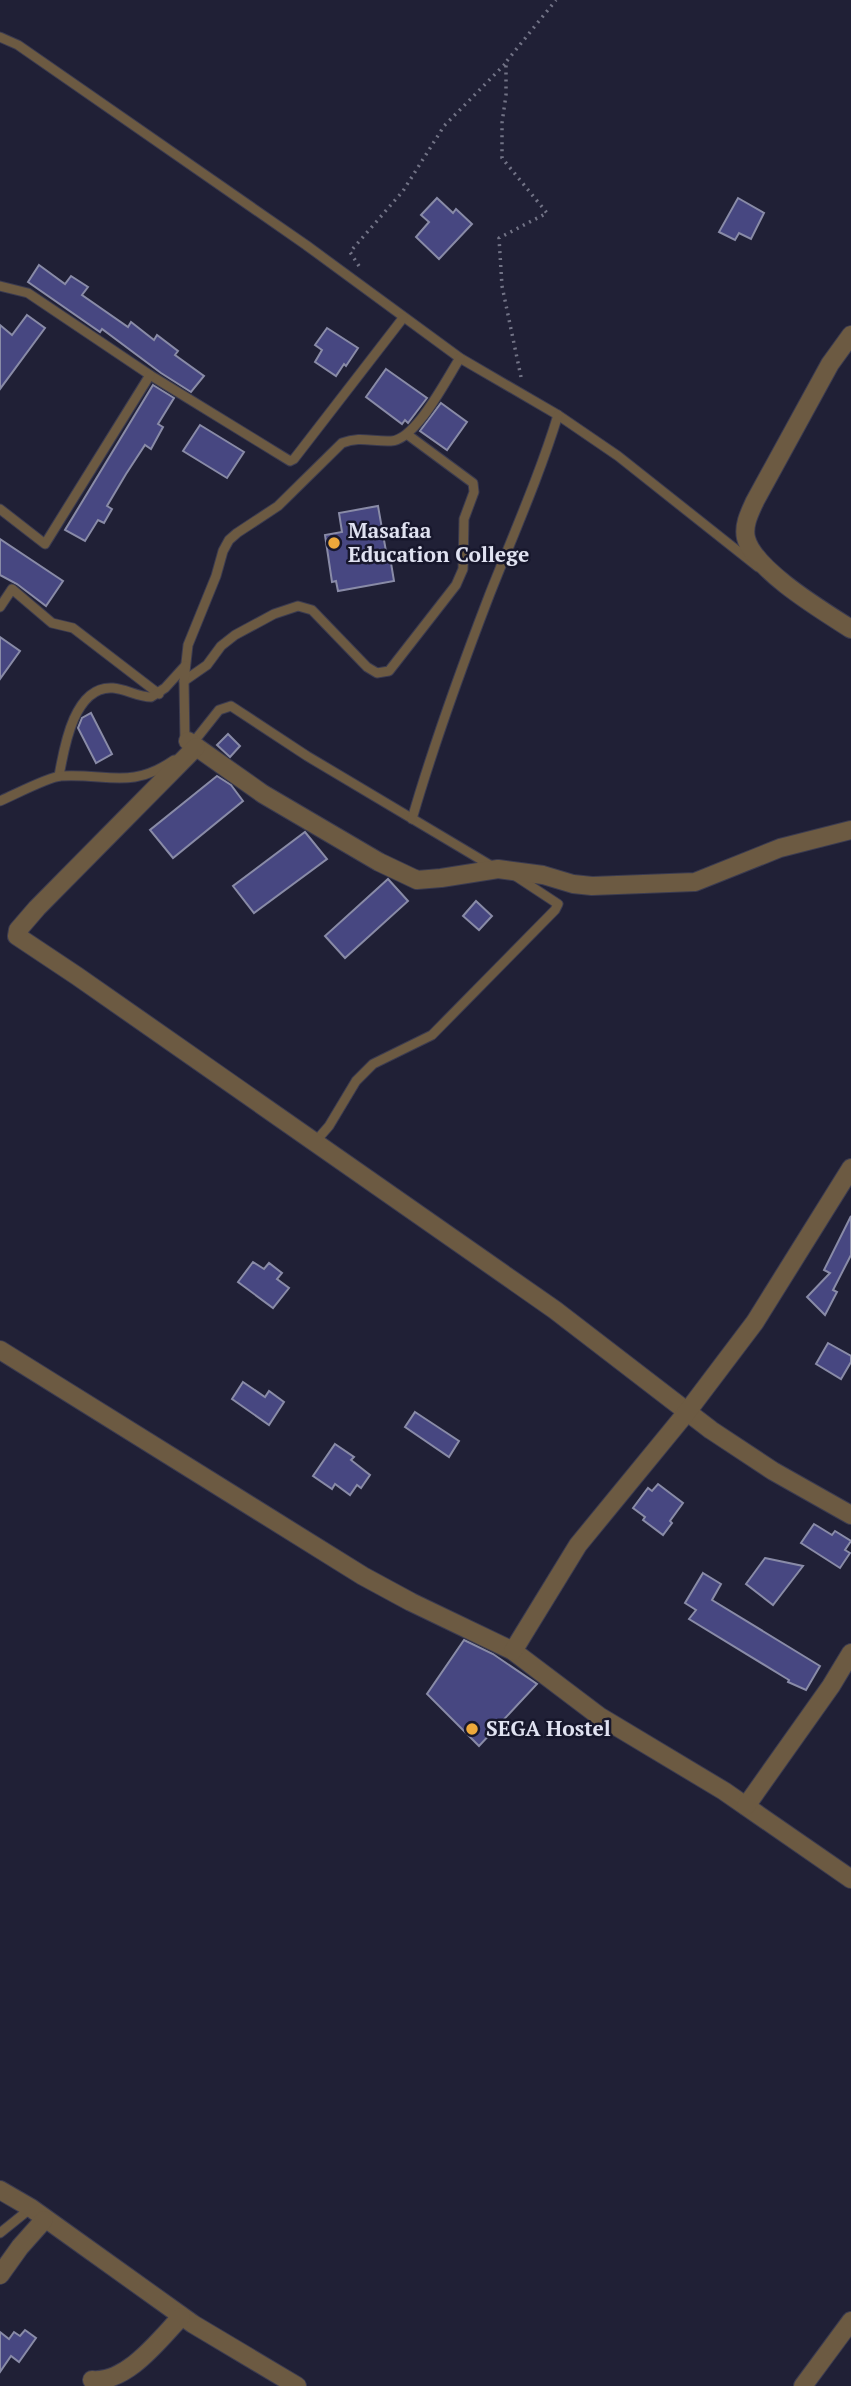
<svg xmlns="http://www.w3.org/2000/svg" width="851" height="2386" font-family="'PT Serif',serif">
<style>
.building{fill:#474781;stroke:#898ba7;stroke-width:2}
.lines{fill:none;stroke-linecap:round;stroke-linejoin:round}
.lane-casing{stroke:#3b3b50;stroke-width:11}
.street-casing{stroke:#3b3b50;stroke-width:20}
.path{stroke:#727386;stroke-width:3.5;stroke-dasharray:2 5;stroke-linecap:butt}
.lane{stroke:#6c5a42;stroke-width:9}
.street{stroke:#6c5a42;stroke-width:18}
.poi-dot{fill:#eda83b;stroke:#17172c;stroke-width:2.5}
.labels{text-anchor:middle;stroke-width:5;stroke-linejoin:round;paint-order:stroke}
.poi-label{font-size:21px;font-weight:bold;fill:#e0e2f1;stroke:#17172c;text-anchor:start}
</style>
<rect width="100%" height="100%" fill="#202036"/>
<g class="building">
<polygon points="437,198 453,213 456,209 472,224 439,259 416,237 429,222 421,215"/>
<polygon points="738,198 764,213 751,239 739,233 735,240 719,232"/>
<polygon points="39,265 65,284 71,276 88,287 82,295 128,327 131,322 154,340 157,335 178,351 175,355 204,376 191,392 161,373 102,329 100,332 28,282"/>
<polygon points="27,315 45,328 0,389 0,325 12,335"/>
<polygon points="327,328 358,348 346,366 344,364 336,376 315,362 322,350 315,345"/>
<polygon points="386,369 427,398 408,423 405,420 402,424 366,397"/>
<polygon points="153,385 174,398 158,424 163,427 151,449 145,445 126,474 107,506 112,509 104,523 98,520 85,541 65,530"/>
<polygon points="441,403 467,422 447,450 420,431"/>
<polygon points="200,425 244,452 227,478 183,451"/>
<polygon points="378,506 387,557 390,557 394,581 338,591 336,581 332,582 325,535 342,532 339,513"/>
<polygon points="0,539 63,581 46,606 17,584 0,575"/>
<polygon points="0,637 20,651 0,679"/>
<polygon points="91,713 112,754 96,763 78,728 82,718"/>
<polygon points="228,734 240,746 230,757 217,745"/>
<polygon points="217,776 231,785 243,801 173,858 150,830"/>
<polygon points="305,832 327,859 254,913 233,886"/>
<polygon points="388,879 408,901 345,958 325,936"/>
<polygon points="476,901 492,916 479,930 463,916"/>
<polygon points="851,1216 851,1255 833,1290 837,1292 825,1315 807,1297 830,1273 824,1270"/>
<polygon points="253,1262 264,1269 269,1263 282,1273 277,1279 289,1288 273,1308 238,1282"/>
<polygon points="828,1343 851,1356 851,1362 841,1379 816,1364"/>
<polygon points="243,1382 265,1397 269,1391 284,1402 269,1425 232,1399"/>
<polygon points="415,1412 459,1441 449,1457 405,1427"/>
<polygon points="335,1444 354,1457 351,1460 370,1475 361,1488 357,1485 350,1495 335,1484 332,1489 313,1476"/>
<polygon points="658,1484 683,1503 670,1521 672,1523 663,1535 643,1520 645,1517 633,1508 648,1488 652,1491"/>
<polygon points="814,1524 832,1535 835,1531 851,1541 845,1550 850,1553 840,1568 801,1543"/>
<polygon points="765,1558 803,1566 773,1605 746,1584"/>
<polygon points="703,1573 721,1584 712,1600 820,1666 806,1690 788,1682 789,1680 689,1619 696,1610 685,1603"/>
<polygon points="464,1640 493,1654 537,1684 479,1746 427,1694"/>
<polygon points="25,2330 36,2338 19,2362 11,2356 0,2372 0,2332 9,2339 14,2332 20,2336"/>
</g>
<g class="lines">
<g class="lane-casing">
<g id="lane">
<polyline points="0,37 18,45 306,245 460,358 558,415 618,456 758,567"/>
<polyline points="0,286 28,293 150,375 290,461 294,459 403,318"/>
<polyline points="0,509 45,544 150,375"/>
<polyline points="0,607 12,589 52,623 73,628 159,694"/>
<polyline points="184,681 207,665 221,646 235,635 274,614 298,606 312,610 367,667 377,673 389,671 456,585 463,569 464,519 474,492 473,483 408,435"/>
<path d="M 185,743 L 184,681 L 188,645 L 216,576 L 223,551 L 229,540 L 237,533 L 278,506 L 342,443 C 360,436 373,442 391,441 C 416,440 447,378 460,358"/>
<polyline points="192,744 219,710 231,706 307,756 495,868"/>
<path d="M 59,776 C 64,748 74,685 113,688 C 126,689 138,697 151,697 L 165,688 L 185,666"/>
<path d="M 0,801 C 14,795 48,777 61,776 C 107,773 131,790 174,760"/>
<path d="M 412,819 C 434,743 461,669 489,596 C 513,535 539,477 558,415"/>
<polyline points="315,1142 329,1126 356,1081 373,1064 432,1035 555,910 558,904 514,875"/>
<polyline points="0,2233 31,2208"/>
</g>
</g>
<g class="street-casing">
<g id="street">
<path d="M 851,335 L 830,364 L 755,501 C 750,512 743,525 746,538 C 754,570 823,611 851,629"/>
<polyline points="188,741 263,794 379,862 417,880 441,878 498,869 543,875 573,884 592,886 695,882 780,848 851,830"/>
<polyline points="196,747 37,908 18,930 17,936 77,976 555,1310 711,1430 773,1471 851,1515"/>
<polyline points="0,1350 363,1576 411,1602 513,1651 599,1716 724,1791 851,1879"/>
<polyline points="513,1651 578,1545 687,1412 755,1322 851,1168"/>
<polyline points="746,1806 831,1686 851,1653"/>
<polyline points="0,2190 31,2208 193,2324 297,2386"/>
<polyline points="0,2275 20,2247 44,2220"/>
<path d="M 92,2380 C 127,2383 159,2340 181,2317"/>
<polyline points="803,2386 851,2321"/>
</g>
</g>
<g class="path">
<polyline points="359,266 350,252 403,191 444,126 505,64"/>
<polyline points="521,377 502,286 499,238 547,213 502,158 502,123 506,95 506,62 556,0"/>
</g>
<use href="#lane" class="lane"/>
<use href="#street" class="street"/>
</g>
<g class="poi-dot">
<circle cx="334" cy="543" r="7"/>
<circle cx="472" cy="1729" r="7"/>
</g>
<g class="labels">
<g class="poi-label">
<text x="348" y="538">Masafaa<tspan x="348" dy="24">Education College</tspan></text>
<text x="486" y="1736">SEGA Hostel</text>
</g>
</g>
</svg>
